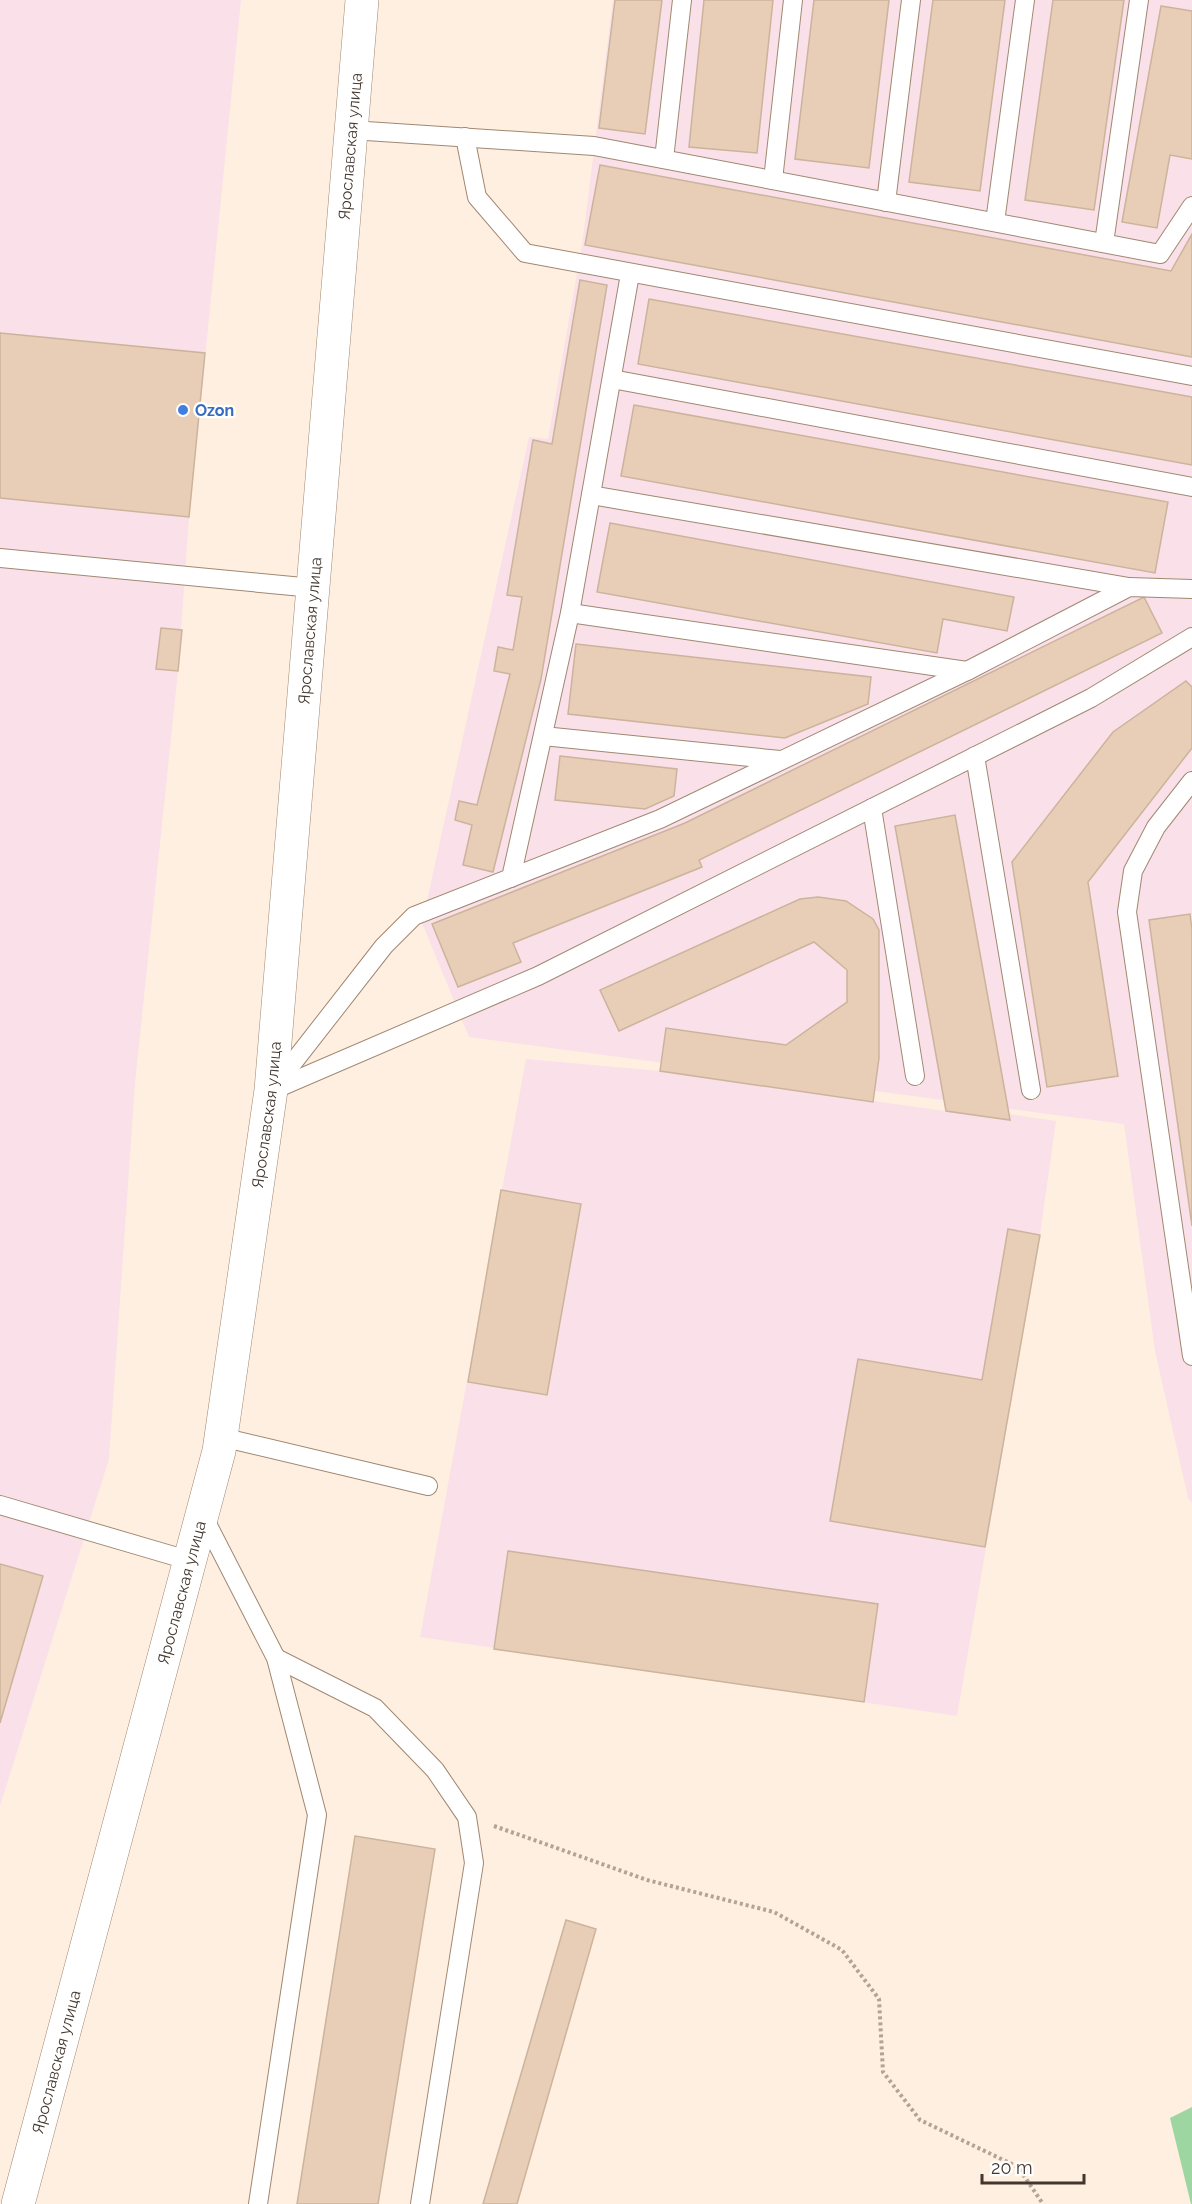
<svg xmlns="http://www.w3.org/2000/svg" width="1192" height="2204" font-family="Raleway,sans-serif">
<style>
.industrial{fill:#fae0e8}
.green{fill:#9dd6a1}
.building{fill:#e8ceb7;stroke:#ccb39c;stroke-width:1.5}
.lines{fill:none;stroke-linecap:round;stroke-linejoin:round}
.service-casing{stroke:#a08872;stroke-width:20}
.secondary-casing{stroke:#a08872;stroke-width:34}
.path{stroke:#b1a397;stroke-width:4;stroke-dasharray:3 3;stroke-linecap:butt}
.service{stroke:#fff;stroke-width:18}
.secondary{stroke:#fff;stroke-width:33}
.shop-dot{fill:#3f7fe0;stroke:#fff;stroke-width:2}
.labels{text-anchor:middle;stroke-width:4.5;stroke-linejoin:round;paint-order:stroke}
.street-label{font-size:16px;fill:#42372e;stroke:#fff}
.shop-label{font-size:16px;font-weight:bold;fill:#366cbe;stroke:#fff;text-anchor:start}
</style>
<rect width="100%" height="100%" fill="#ffefe0"/>
<g class="industrial">
<polygon points="0,0 241,0 189,517 178,671 135,1083 109,1459 0,1806"/>
<polygon points="613,0 1192,0 1192,1503 1188,1498 1155,1351 1124,1124 469,1037 422,923 529,437 548,439 582,245"/>
<polygon points="526,1059 660,1071 1009,1120 1009,1114 1056,1121 1040,1235 957,1716 420,1637"/>
</g>
<polygon class="green" points="1192,2107 1192,2204 1191,2204 1170,2118"/>
<g class="building">
<polygon points="615,0 662,0 645,134 599,128"/>
<polygon points="704,0 773,0 757,153 689,147"/>
<polygon points="814,0 889,0 869,168 795,159"/>
<polygon points="933,0 1005,0 980,191 909,182"/>
<polygon points="1053,0 1124,0 1094,210 1025,200"/>
<polygon points="1161,6 1192,11 1192,159 1170,155 1157,228 1122,222"/>
<polygon points="600,165 1171,271 1192,234 1192,357 585,245"/>
<polygon points="580,280 607,285 541,679 493,872 463,865 472,825 455,820 459,801 477,805 510,674 494,671 498,647 513,650 522,597 507,595 533,440 552,444"/>
<polygon points="649,299 1192,397 1192,465 638,364"/>
<polygon points="0,333 205,353 189,517 0,498"/>
<polygon points="634,405 1168,502 1155,573 621,476"/>
<polygon points="610,523 1014,597 1007,631 943,619 937,653 597,592"/>
<polygon points="1144,597 1162,633 699,860 702,867 513,943 521,962 458,987 432,924 685,823"/>
<polygon points="161,628 182,630 178,671 156,669"/>
<polygon points="576,644 871,677 868,704 785,738 568,714"/>
<polygon points="1186,681 1192,687 1192,748 1088,882 1118,1076 1047,1087 1012,862 1113,732"/>
<polygon points="560,756 677,769 674,796 645,809 555,800"/>
<polygon points="955,815 1009,1114 1010,1120 946,1111 895,826"/>
<polygon points="818,897 846,901 873,919 879,930 879,1058 873,1102 660,1071 666,1028 786,1045 847,1002 847,970 814,942 619,1031 600,990 800,899"/>
<polygon points="1190,914 1192,930 1192,1226 1149,920"/>
<polygon points="501,1190 581,1204 547,1395 468,1382"/>
<polygon points="1008,1229 1040,1235 985,1547 830,1521 858,1359 982,1380"/>
<polygon points="508,1551 878,1604 864,1702 494,1649"/>
<polygon points="0,1564 43,1576 0,1723"/>
<polygon points="355,1836 435,1849 378,2204 297,2204"/>
<polygon points="566,1920 596,1929 517,2204 483,2204"/>
</g>
<g class="lines">
<g class="service-casing">
<g id="service">
<polyline points="351,130 594,146 1160,254 1192,206"/>
<polyline points="465,137 477,197 525,253 1192,376"/>
<polyline points="664,159 682,0"/>
<polyline points="773,180 793,0"/>
<polyline points="886,202 911,0"/>
<polyline points="995,222 1025,0"/>
<polyline points="1104,243 1139,0"/>
<polyline points="612,379 1192,487"/>
<polyline points="591,495 1129,587"/>
<polyline points="0,558 313,588"/>
<polyline points="570,613 967,671"/>
<polyline points="543,736 780,760"/>
<polyline points="975,756 1031,1090"/>
<polyline points="1192,781 1156,827 1133,871 1127,912 1192,1356"/>
<polyline points="872,808 915,1076"/>
<polyline points="511,878 570,613 630,274"/>
<polyline points="274,1087 384,946 414,916 660,819 967,671 1129,587 1192,589"/>
<polyline points="273,1090 538,976 1091,698 1192,637"/>
<polyline points="221,1437 428,1486"/>
<polyline points="0,1505 191,1561"/>
<polyline points="203,1516 276,1658 317,1815 258,2204"/>
<polyline points="276,1658 375,1708 435,1770 467,1817 474,1863 420,2204"/>
</g>
</g>
<g class="secondary-casing">
<g id="secondary">
<path id="s1" d="M 18,2204 L 219,1451 L 271,1090 L 362,0"/>
</g>
</g>
<polyline class="path" points="494,1826 647,1880 774,1912 842,1950 879,1999 883,2072 920,2120 1018,2167 1043,2204"/>
<use href="#service" class="service"/>
<use href="#secondary" class="secondary"/>
</g>
<circle class="shop-dot" cx="183" cy="410" r="6"/>
<g class="labels">
<g class="street-label">
<text dy="6" stroke="none"><textPath href="#s1" startOffset="2091">Ярославская улица</textPath></text>
<text dy="6" stroke="none"><textPath href="#s1" startOffset="1605">Ярославская улица</textPath></text>
<text dy="6" stroke="none"><textPath href="#s1" startOffset="1119">Ярославская улица</textPath></text>
<text dy="6" stroke="none"><textPath href="#s1" startOffset="633">Ярославская улица</textPath></text>
<text dy="6" stroke="none"><textPath href="#s1" startOffset="147">Ярославская улица</textPath></text>
</g>
<g class="shop-label">
<text x="195" y="416">Ozon</text>
</g>
</g>
<path d="M982 2174v9h102v-9" fill="none" stroke="#42372e" stroke-width="3"/>
<text x="991" y="2174" font-size="18" fill="#42372e" stroke="#ffffff" stroke-width="4.5" paint-order="stroke">20 m</text>
</svg>
